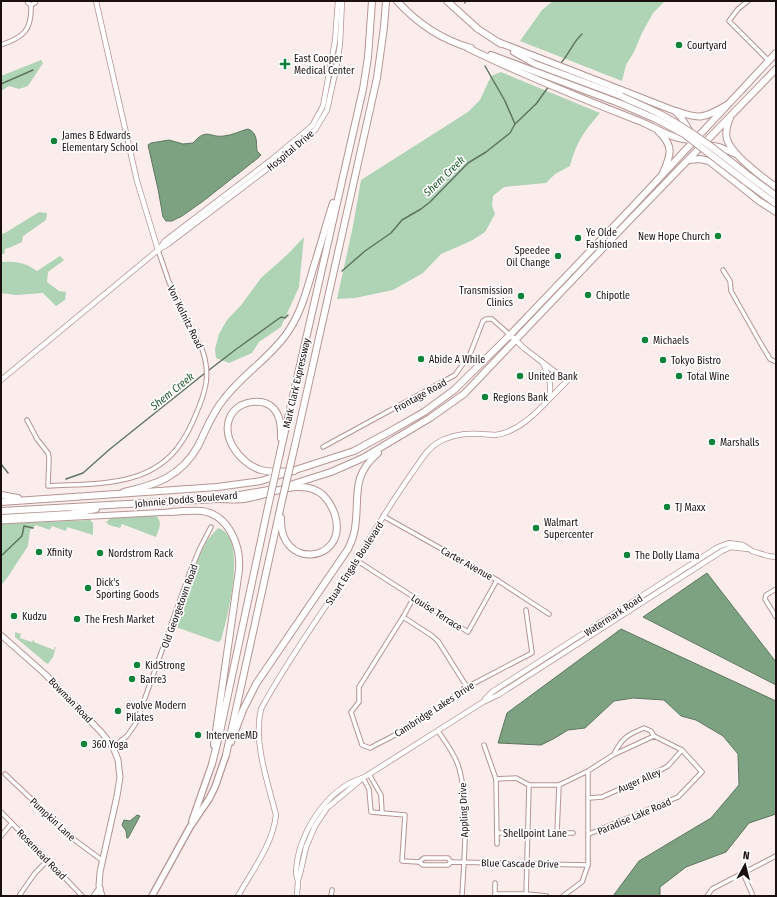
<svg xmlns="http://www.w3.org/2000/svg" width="777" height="897" font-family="'Fira Sans Condensed',sans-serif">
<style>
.green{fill:#afd3b5}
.water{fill:#7ca282;stroke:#5f7660}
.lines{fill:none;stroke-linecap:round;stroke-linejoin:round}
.stream{stroke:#5f7660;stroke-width:1.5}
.minor-casing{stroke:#b59593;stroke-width:5.5}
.tertiary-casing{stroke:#b59593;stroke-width:6}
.secondary-casing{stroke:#b59593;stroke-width:7}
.primary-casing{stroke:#b59593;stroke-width:8}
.trunk-casing{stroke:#b59593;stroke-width:8}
.motorway-casing{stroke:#b59593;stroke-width:8}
.minor{stroke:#fff;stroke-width:3.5}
.tertiary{stroke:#fff;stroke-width:4.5}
.secondary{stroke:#fff;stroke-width:5}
.primary{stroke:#fff;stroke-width:5.5}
.trunk{stroke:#fff;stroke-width:6}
.motorway{stroke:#fff;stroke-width:6}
.motorway-bridge-casing{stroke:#b59593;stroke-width:8;stroke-linecap:butt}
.motorway-bridge{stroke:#fff;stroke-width:6}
.poi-dot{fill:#10833a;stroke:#fefefe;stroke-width:1.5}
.labels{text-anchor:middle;stroke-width:3.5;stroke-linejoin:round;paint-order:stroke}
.poi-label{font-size:10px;fill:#1b0f0f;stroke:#fefefe;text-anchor:start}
.street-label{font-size:10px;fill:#1b0f0f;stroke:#fefefe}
.water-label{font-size:11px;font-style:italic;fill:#215b30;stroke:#fefefe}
</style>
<rect width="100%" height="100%" fill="#fbedec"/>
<g class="green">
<polygon points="553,1 665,1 653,13 642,33 634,52 626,65 622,81 520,41 542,10"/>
<polygon points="41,60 43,63 28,86 19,89 9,86 1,91 1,76"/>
<path d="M 501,72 L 600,113 C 583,133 577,141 570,166 L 555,174 L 546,183 L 504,187 L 493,196 L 492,206 L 495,214 L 485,232 L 471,241 L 441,254 L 423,273 L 393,290 L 355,298 L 337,299 L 353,226 L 361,180 L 468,112 L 480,100 L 491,76 Z"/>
<polygon points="39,212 47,213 46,220 23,236 22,242 11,247 5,249 4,254 1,254 1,234 5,233"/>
<polygon points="304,237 299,287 281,327 259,342 252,353 229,363 216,358 215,349 219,334 227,320 242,304 261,278 288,254"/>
<path d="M 60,256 L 64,260 L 48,272 L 47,282 L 59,291 L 66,292 L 65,300 L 56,306 L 43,293 L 16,295 L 1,293 L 1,263 L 2,262 C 16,261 26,263 37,271 Z"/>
<path d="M 154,515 C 164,520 159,529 156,537 L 122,524 L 120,528 L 109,525 L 106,522 L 111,518 Z"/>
<polygon points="90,520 93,523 93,535 67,527 66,531 52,526 50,530 36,525 30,530 28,546 7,578 1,585 1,524"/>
<path d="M 218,528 C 249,537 227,618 221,640 L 218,642 L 173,626 L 197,560 L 208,539 Z"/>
<polygon points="15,632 21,634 20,638 32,642 34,639 34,642 54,650 55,647 56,647 53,657 48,664 46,663 15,637"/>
</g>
<g class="water">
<path d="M 248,129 C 258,133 256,142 257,151 L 261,155 L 258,158 L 202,202 L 182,216 L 172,221 L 166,221 L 163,217 L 158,189 L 148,145 L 151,143 L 169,140 L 183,144 L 193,143 C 207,127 209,138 224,136 C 233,135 240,131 248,129 Z"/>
<polygon points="707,573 776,662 776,685 643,617"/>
<polygon points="621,629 776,701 776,814 749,823 726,852 686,867 660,887 660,896 613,896 639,861 711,818 739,785 738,754 723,736 696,720 681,716 664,700 633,698 614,701 585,728 568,730 555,738 541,745 498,743 507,713"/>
<polygon points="137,815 140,816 128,838 127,838 126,831 122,825 124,820 130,821"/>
</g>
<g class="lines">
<g class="stream">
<polyline points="465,1 465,3"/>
<path d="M 560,64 C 569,55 572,43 582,34"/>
<polyline points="485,66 505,101 515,124"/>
<polyline points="1,84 33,70"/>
<polyline points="342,271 365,251 391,233 402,220 421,209 430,202 468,163 486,152 510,133 515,124 536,104 549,86"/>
<polyline points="1,464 8,473"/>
<polyline points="66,479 83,473 110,449 200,377 235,350 281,317 285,318 288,315"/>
<polyline points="1,556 22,536 24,526 33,528"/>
</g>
<g class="minor-casing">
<g id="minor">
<polyline points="27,1 28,3 31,5 35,3 36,1"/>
<polyline points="748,1 738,9 729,21 769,61"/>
<path d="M 1,45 C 24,37 32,30 31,5"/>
<polyline points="723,270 730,281 731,291 761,344 770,359 776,362"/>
<path d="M 27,420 L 37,439 L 48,453 L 49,458 L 48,486 C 96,483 151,488 181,443 C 187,434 192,424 196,414 C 206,391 211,374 202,349 L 169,282 L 158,250"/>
<polyline points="323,447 455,375 470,354 483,321 486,319 492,319 510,335"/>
<polyline points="383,516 497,580 549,614"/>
<polyline points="356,560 468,632 497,580"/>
<polyline points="776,589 766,595 765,599 776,617"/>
<polyline points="414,597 403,617 359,687 359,702 351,712 362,745 370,748 412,726 467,687 532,653 526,610"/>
<polyline points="403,617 431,635 438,641 467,687"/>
<path d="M 438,731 C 445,741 454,753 458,765 C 470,801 464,857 462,896"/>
<polyline points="484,745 496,779 497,844"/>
<polyline points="113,747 127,736 136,723 190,572 200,548 211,527"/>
<path d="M 614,754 C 622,738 627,735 644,728 L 651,731 L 654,736"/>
<polyline points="5,774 76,841 103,861"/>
<polyline points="369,774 381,795 382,813"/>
<polyline points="363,778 369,789 371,812 405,815 402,861 419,862 423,865 448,865 451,862 588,865"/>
<polyline points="496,779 516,778 529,785 559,785 588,771 613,755 654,736 682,750 702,772 678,797 589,834"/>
<polyline points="589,798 602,797 651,775 668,766 682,750"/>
<polyline points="1,812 48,860 82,896"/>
<polyline points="497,833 573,833"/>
<polyline points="557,833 559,785"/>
<polyline points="1,836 12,823"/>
<polyline points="419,862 424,858 448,858 451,862"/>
<polyline points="743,873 753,896"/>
<polyline points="495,883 495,896"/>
<polyline points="495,894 526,894 547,896"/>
<polyline points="19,896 35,873 48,860"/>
<polyline points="331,896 332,890"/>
<polyline points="526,896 529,785"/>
<polyline points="563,896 582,882 588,865 588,771"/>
<polyline points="707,896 712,889 776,856"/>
</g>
</g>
<g class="tertiary-casing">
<g id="tertiary">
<polyline points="96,1 137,181 158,250"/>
<polyline points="160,248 165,241 271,160 312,126 323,106 335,41 338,1"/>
<path d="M 543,363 C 549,376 552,384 549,398"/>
<polyline points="1,380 158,250 168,244 283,157 315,130 327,110 336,69 340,44 342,1"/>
<polyline points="485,699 492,692 718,547 729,543 743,545 752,551 768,556 776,557"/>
<polyline points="298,880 300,874 306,847 315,826 327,808 363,778 483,702 498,695 722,551 731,547 747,549"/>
<path d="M 238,896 C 252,871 273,844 276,815 C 268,783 253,742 261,709 C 289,657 325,609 357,559 C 375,530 392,501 412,473 C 420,462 426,450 437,443 C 450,435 467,433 481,434 C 486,434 491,435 496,435 C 526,430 546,401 567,381 L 525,349 L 510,335"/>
<path d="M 297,896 C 297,891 298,885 298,881 C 297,877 296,875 296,872 C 298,835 325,790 362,778"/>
</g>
</g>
<g class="secondary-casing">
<g id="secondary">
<polyline points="1,521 171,512"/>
<polyline points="1,635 45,674 102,733 113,747 118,760 120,777 117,796 100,872 99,886 102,896"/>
<polyline points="94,896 100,888"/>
</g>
</g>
<g class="primary-casing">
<g id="primary">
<polyline points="192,821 212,764"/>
<polyline points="152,896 190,827 209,799 215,787 226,755"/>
</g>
</g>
<g class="trunk-casing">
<g id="trunk">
<path d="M 730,118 C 727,125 725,132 727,139 C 731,154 763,178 776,187"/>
<polyline points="707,145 719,147 736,154"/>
<polyline points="689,160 700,159 709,161 759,201 776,212"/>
<polyline points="287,486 331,472 363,458 430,418 464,394 622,228 776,69"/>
<polyline points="1,495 18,498"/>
<polyline points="1,502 217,487 261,481 354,451 389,432 424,412 454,390 510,335 636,203 776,53"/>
<polyline points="1,511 217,499 274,489"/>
<path d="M 171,512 C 181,511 192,510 202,511 C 229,515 241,546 239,570 L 214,745"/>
<polyline points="1,518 69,514 96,509"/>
<path d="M 231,742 L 243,710 L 256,684 L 348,549 C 351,543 354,536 355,528 C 360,497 350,477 378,453"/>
</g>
</g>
<g class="motorway-casing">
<g id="motorway">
<path d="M 397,1 C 417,23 442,40 471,48"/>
<polyline points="447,1 478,29 501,44"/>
<polyline points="498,42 675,111 681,117 690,132"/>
<path d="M 468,48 C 521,74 578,97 634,119 C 654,126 671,140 693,140"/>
<polyline points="514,52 535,64 621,96"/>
<polyline points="491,55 619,103"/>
<path d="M 676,111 C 701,120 704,118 727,105"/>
<path d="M 659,132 C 674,146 671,155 663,173"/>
<polyline points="749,176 776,196"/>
<polyline points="745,181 776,204"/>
<path d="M 281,438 C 281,428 281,417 274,409 C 264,397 242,401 233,412 C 217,434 240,464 261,470 C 272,473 283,472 294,471"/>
<polyline points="295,445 377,78 384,27 386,1"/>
<polyline points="280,453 363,89 368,57 372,1"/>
<path d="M 124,492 C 155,485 181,477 198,446 C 206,430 212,413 224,399 C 242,375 267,360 285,336 C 300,316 306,293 313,269 C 320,247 326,225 333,203"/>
<path d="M 217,499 C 226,499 235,500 244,499 C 268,496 302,476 323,495 C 329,501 334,510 336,519 C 345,563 279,570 281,518"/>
<polyline points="226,755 281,505"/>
<polyline points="212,764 220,732 268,507"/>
</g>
</g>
<use href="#minor" class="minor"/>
<use href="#tertiary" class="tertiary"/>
<use href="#secondary" class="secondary"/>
<use href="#primary" class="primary"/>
<use href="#trunk" class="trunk"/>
<use href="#motorway" class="motorway"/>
<g class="motorway-bridge-casing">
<g id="motorway-bridge">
<path d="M 621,96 C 633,102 646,107 658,113 C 691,130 720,153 749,176"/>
<polyline points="619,103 656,119 684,134 745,181"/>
<polyline points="281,505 295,445"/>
<polyline points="268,507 280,453"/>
</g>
</g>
<use href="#motorway-bridge" class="motorway-bridge"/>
</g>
<g class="poi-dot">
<circle cx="679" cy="45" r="4"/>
<path d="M283 58h4v4h4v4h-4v4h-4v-4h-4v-4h4z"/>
<circle cx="54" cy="141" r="4"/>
<circle cx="718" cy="236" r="4"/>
<circle cx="578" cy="238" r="4"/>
<circle cx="558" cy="256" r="4"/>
<circle cx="588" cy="295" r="4"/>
<circle cx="521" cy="296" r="4"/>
<circle cx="645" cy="340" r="4"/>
<circle cx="421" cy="359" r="4"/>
<circle cx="663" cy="360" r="4"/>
<circle cx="520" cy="376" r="4"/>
<circle cx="679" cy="376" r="4"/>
<circle cx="485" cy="397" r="4"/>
<circle cx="712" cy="442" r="4"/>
<circle cx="667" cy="507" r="4"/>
<circle cx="536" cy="528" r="4"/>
<circle cx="39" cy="552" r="4"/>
<circle cx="100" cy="553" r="4"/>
<circle cx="627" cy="555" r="4"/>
<circle cx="88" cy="588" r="4"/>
<circle cx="14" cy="616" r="4"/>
<circle cx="77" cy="619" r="4"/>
<circle cx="137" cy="665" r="4"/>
<circle cx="132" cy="679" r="4"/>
<circle cx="118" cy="711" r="4"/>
<circle cx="198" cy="735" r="4"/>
<circle cx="84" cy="744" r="4"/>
</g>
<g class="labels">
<g class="poi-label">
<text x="687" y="49">Courtyard</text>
<text x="294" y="62">East Cooper<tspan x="294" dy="12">Medical Center</tspan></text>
<text x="62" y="139">James B Edwards<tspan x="62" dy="12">Elementary School</tspan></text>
<text x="586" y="236">Ye Olde<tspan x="586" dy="12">Fashioned</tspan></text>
<text x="710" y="240" text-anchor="end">New Hope Church</text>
<text x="550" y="254" text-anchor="end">Speedee<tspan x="550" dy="12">Oil Change</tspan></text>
<text x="513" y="294" text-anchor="end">Transmission<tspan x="513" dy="12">Clinics</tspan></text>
<text x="596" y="299">Chipotle</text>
<text x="653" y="344">Michaels</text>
<text x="429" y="363">Abide A While</text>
<text x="671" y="364">Tokyo Bistro</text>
<text x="528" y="380">United Bank</text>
<text x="687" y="380">Total Wine</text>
<text x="493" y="401">Regions Bank</text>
<text x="720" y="446">Marshalls</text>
<text x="675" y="511">TJ Maxx</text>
<text x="544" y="526">Walmart<tspan x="544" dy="12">Supercenter</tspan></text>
<text x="47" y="556">Xfinity</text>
<text x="108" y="557">Nordstrom Rack</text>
<text x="635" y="559">The Dolly Llama</text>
<text x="96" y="586">Dick's<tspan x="96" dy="12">Sporting Goods</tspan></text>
<text x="22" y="620">Kudzu</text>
<text x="85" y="623">The Fresh Market</text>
<text x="145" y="669">KidStrong</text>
<text x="140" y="683">Barre3</text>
<text x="126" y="709">evolve Modern<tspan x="126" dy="12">Pilates</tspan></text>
<text x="206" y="739">InterveneMD</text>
<text x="92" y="748">360 Yoga</text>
</g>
<g class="street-label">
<text transform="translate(290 150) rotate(-40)" y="4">Hospital Drive</text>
<text transform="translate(186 317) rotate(64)" y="4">Von Kolnitz Road</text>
<text transform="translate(296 383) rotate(-77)" y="4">Mark Clark Expressway</text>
<text transform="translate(420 395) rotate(-29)" y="4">Frontage Road</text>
<text transform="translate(186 499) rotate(-5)" y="4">Johnnie Dodds Boulevard</text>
<text transform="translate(354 563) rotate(-57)" y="4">Stuart Engals Boulevard</text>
<text transform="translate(467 563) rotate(29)" y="4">Carter Avenue</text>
<text transform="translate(179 606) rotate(-70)" y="4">Old Georgetown Road</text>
<text transform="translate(437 612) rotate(33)" y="4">Louise Terrace</text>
<text transform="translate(613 615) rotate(-33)" y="4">Watermark Road</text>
<text transform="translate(71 700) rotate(46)" y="4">Bowman Road</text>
<text transform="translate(434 709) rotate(-33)" y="4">Cambridge Lakes Drive</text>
<text transform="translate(639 780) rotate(-24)" y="4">Auger Alley</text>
<text transform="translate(463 810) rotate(-92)" y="4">Appling Drive</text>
<text transform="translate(634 816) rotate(-23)" y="4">Paradise Lake Road</text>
<text transform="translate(53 819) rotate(43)" y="4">Pumpkin Lane</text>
<text x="535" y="837">Shellpoint Lane</text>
<text transform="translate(42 854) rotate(46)" y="4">Rosemead Road</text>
<text transform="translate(520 863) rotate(1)" y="4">Blue Cascade Drive</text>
</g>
<g class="water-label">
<text transform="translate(444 176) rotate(-44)" y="4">Shem Creek</text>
<text transform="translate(172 391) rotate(-39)" y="4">Shem Creek</text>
</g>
</g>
<rect width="777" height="897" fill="none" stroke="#1b0f0f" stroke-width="4"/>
<g transform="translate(745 865) rotate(7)" stroke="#fefefe" stroke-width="3" paint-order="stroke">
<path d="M0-3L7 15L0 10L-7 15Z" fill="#1b0f0f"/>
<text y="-6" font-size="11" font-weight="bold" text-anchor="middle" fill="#1b0f0f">N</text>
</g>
</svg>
